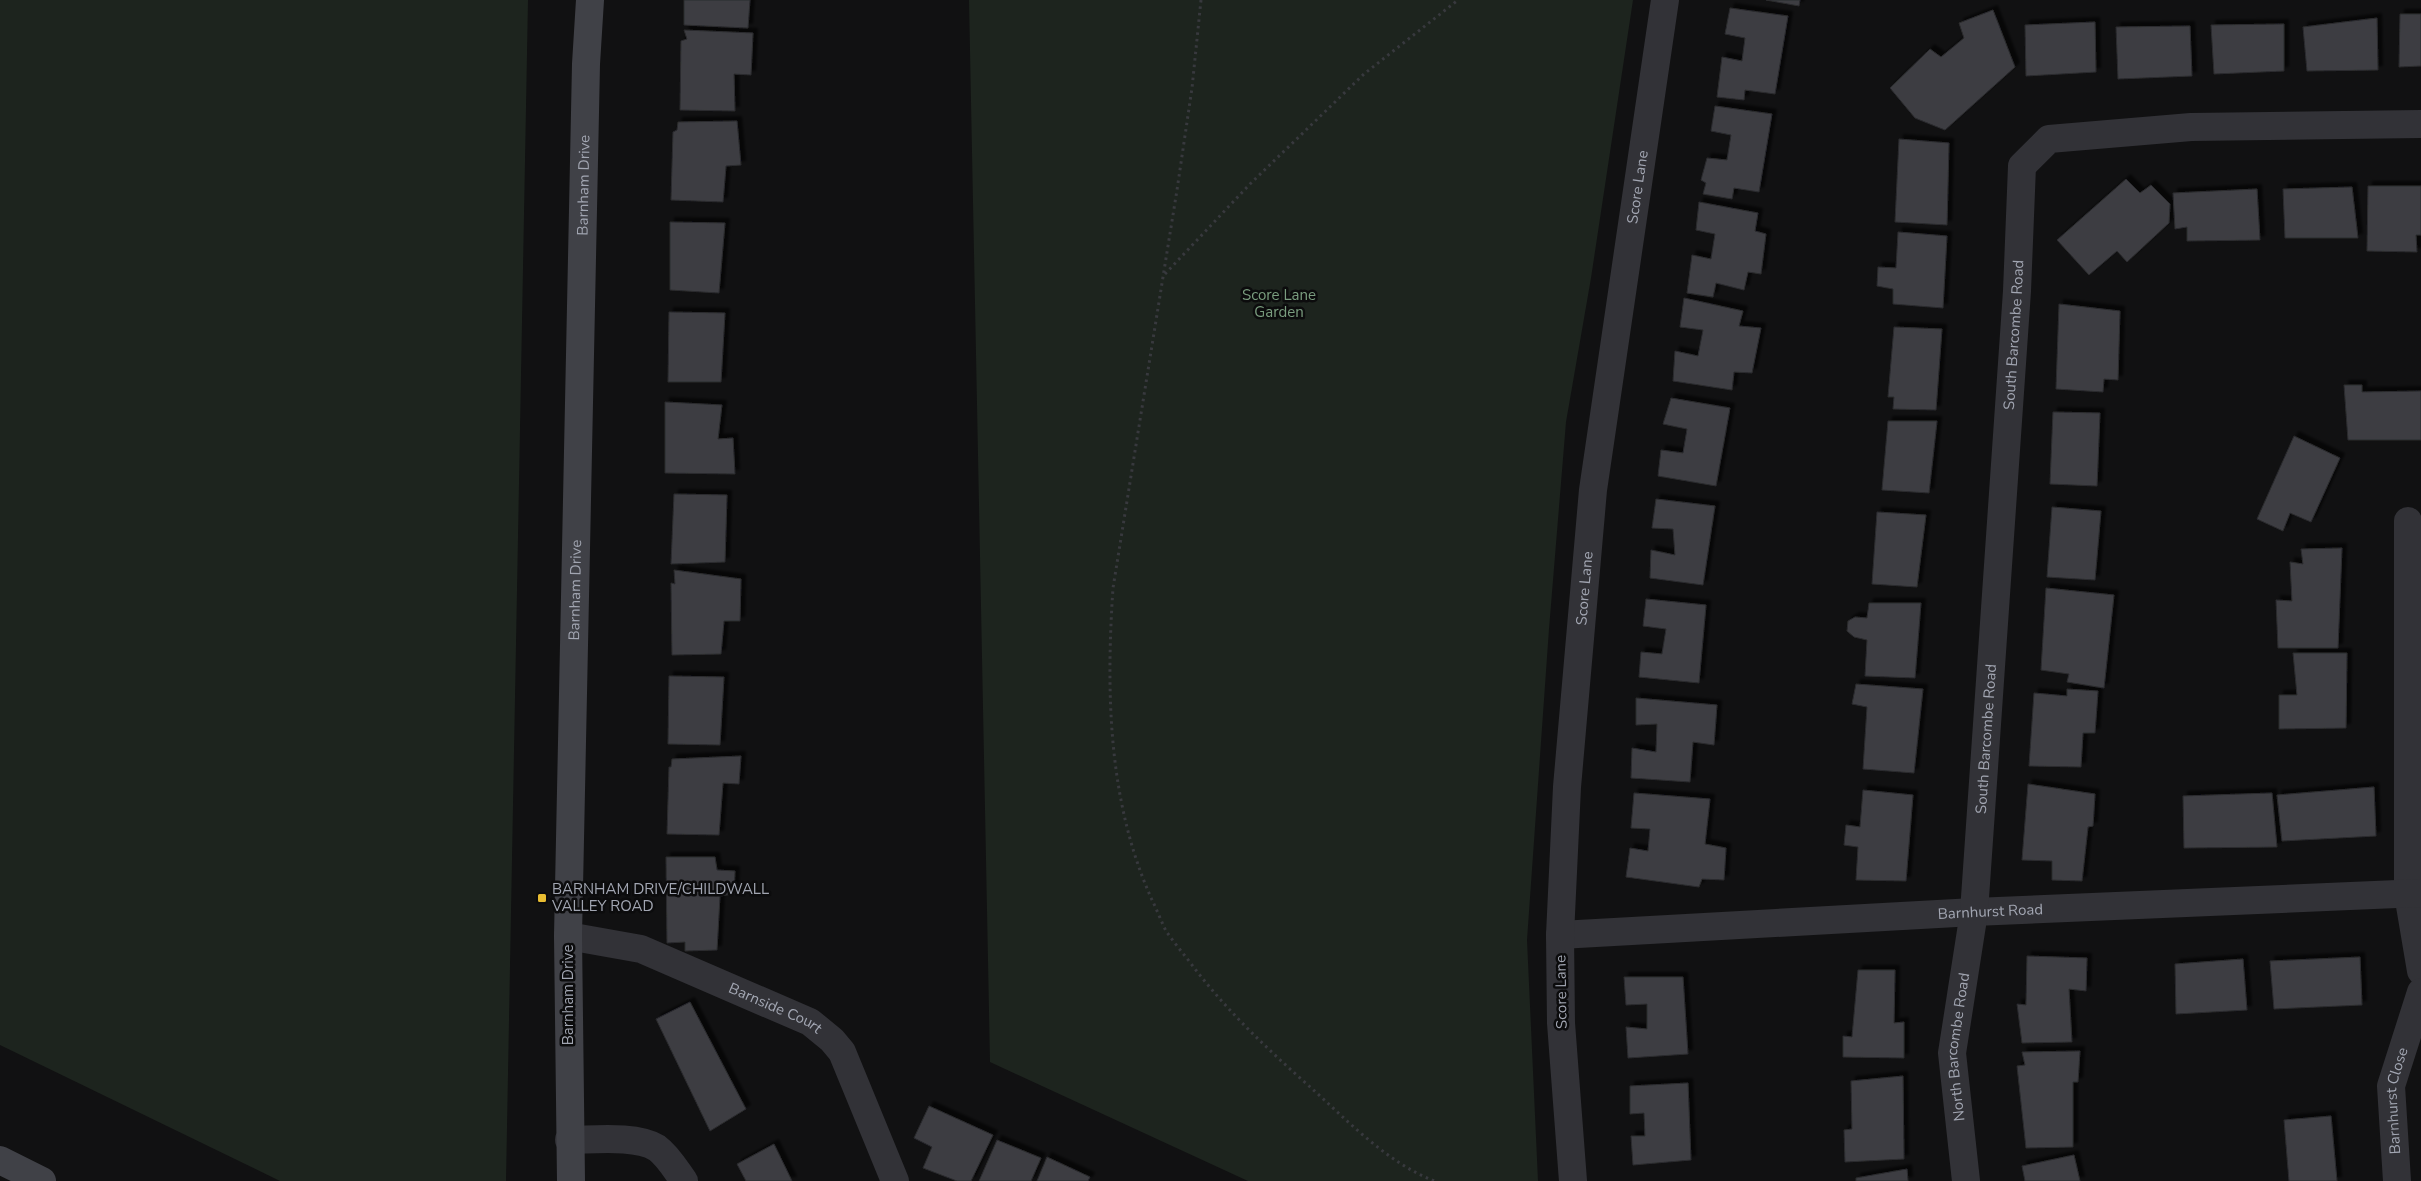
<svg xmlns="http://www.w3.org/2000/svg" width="2421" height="1181" font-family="'Nunito Sans',sans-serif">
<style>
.green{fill:#1d241e}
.building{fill:#3d3e42;stroke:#2b2b2e;filter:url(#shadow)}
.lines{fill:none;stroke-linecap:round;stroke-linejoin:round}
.path{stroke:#38393e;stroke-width:3;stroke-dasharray:2.5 4;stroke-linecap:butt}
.street{stroke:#323237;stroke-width:28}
.secondary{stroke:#404147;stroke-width:28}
.poi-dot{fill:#e9bd32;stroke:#0c0c0d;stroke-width:2}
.labels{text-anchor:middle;stroke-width:5;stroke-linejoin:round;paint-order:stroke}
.street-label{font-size:15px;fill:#a2a6b2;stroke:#0c0c0d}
.park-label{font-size:15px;fill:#7a9d7f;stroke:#0c0c0d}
.poi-label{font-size:15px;fill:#a2a6b2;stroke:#0c0c0d;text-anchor:start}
</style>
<defs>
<filter id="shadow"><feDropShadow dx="4.5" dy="-4.5" stdDeviation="1" flood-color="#0009"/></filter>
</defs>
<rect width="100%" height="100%" fill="#111112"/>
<g class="green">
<polygon points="0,0 528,0 506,1181 280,1181 0,1045"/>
<polygon points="969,0 1633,0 1591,278 1566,422 1549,629 1527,940 1538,1181 1248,1181 990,1062"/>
</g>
<g class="building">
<polygon points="684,0 750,0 748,28 684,25"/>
<polygon points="1766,0 1800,0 1799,6"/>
<polygon points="1730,8 1788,16 1775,94 1745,90 1744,100 1717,97 1722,57 1742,61 1745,38 1725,34"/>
<polygon points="1993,10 2015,67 1945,130 1915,118 1890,88 1930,49 1941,57 1964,38 1959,23"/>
<polygon points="2400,14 2421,14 2421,66 2399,67"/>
<polygon points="2377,18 2378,70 2307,71 2303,27"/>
<polygon points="2095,22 2096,72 2026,76 2025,25"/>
<polygon points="2284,24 2284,71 2214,74 2211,25"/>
<polygon points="2190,26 2192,76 2118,79 2116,27"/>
<polygon points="684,30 753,33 751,75 734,74 735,111 680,110 681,41 687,39"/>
<polygon points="1715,106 1772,114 1759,192 1734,188 1732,199 1703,194 1706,183 1701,180 1707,158 1727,160 1731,135 1711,131"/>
<polygon points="737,121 741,165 726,166 723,202 671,200 673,132 677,130 678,122"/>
<polygon points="1899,139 1949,143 1947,225 1895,222"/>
<polygon points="2126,179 2140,193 2151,185 2170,204 2169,223 2127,262 2117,251 2089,275 2057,240"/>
<polygon points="2368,186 2421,186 2421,235 2416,235 2417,252 2367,251"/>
<polygon points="2352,187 2358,238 2285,238 2283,189"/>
<polygon points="2257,189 2260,240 2187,241 2187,227 2175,229 2173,193"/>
<polygon points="1699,202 1758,213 1755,231 1766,234 1761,274 1748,272 1744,290 1716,283 1713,297 1687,293 1692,255 1711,259 1715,234 1696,230"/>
<polygon points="670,222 725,223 719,293 670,290"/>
<polygon points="1898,232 1947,236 1943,308 1893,304 1893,289 1877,286 1878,267 1896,268"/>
<polygon points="1684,298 1743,311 1739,326 1761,328 1752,373 1734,372 1732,390 1673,381 1675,351 1698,356 1703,330 1680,327"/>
<polygon points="2059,304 2120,311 2118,380 2104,379 2103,392 2056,389"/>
<polygon points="669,312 725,313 721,382 668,382"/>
<polygon points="1894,327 1942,329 1936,410 1893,409 1894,397 1888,397"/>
<polygon points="2344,385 2362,385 2362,392 2421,391 2421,440 2348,440"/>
<polygon points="1671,398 1730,408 1716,486 1658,476 1661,450 1683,453 1687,429 1663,424"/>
<polygon points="665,402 722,405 718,439 733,438 735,474 665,473"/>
<polygon points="2053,412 2100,413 2097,486 2050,484"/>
<polygon points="1888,421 1937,421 1929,493 1882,490"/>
<polygon points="2294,436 2340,458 2311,522 2290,513 2283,531 2257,519"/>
<polygon points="674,494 727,495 725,562 671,564"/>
<polygon points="1656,499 1715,506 1703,585 1650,578 1651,550 1675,555 1673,529 1652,528"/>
<polygon points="2052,507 2101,511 2095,580 2047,577"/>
<polygon points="1877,512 1926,515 1917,587 1872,584"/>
<polygon points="2342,548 2338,648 2278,648 2276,600 2292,601 2290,562 2303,564 2301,549"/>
<polygon points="674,570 741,579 740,621 724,621 721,654 672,655 671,583 675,584"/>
<polygon points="2046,588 2114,595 2104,688 2067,682 2069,674 2041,670"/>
<polygon points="1646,599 1706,605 1699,683 1639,677 1641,652 1662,654 1666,629 1643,626"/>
<polygon points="1869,603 1921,603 1915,678 1865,676 1867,640 1854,637 1847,631 1848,621 1855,617 1867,618"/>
<polygon points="2293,653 2347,653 2346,728 2279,729 2279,695 2297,695"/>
<polygon points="669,676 724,677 720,745 668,744"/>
<polygon points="1856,684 1923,689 1914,773 1863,769 1867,707 1852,704"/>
<polygon points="2067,689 2098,691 2095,733 2083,733 2081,767 2029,766 2034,693 2067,696"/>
<polygon points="1636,698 1717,705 1714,745 1693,742 1690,782 1631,778 1632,748 1656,752 1657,724 1636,725"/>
<polygon points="741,756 739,784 723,783 719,835 667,834 669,767 671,767 672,759"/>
<polygon points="2028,784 2095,794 2093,826 2088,827 2082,881 2052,880 2052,861 2022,860"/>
<polygon points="2374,787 2376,836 2282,841 2277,795"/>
<polygon points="1863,790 1913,795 1906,881 1856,880 1858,847 1844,845 1846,825 1860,827"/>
<polygon points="1634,793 1710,799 1705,844 1726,848 1724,880 1702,879 1699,887 1626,877 1630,848 1648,851 1650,829 1631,828"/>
<polygon points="2272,793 2277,847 2184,848 2183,796"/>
<polygon points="666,857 715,857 717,870 735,871 734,894 720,896 717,950 685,951 685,942 667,943"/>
<polygon points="2027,956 2087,958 2086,991 2069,989 2072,1042 2022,1043 2017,1004 2026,1005"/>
<polygon points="2360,957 2362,1005 2274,1009 2270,961"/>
<polygon points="2243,959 2247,1010 2176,1014 2175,964"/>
<polygon points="1858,970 1895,970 1894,1023 1904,1022 1904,1058 1843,1057 1843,1036 1852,1037"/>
<polygon points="1624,977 1683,977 1688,1054 1628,1058 1626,1027 1647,1029 1647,1004 1626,1005"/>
<polygon points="690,1002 746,1109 710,1131 656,1019"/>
<polygon points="2080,1051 2078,1082 2073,1082 2073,1147 2026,1148 2017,1066 2025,1065 2022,1052"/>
<polygon points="1903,1076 1904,1159 1845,1162 1844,1130 1852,1129 1851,1081"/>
<polygon points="1688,1083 1691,1160 1633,1165 1631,1136 1645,1136 1644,1113 1630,1114 1630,1086"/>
<polygon points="929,1106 993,1135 971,1181 957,1181 923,1168 932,1147 914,1138"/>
<polygon points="2331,1116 2337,1181 2289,1181 2284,1120"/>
<polygon points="997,1140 1041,1158 1031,1181 979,1181"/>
<polygon points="774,1144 792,1181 746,1181 737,1164"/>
<polygon points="2074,1155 2080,1181 2025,1181 2022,1166"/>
<polygon points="1047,1157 1090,1177 1088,1181 1037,1181"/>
<polygon points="1907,1169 1908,1181 1856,1181 1856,1178"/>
</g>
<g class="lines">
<g class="path">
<path d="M 1201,0 L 1192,88 L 1177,190 L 1113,588 C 1106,693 1108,802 1152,900 C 1157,910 1161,921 1166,931 C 1173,941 1181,951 1189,961 C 1224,1008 1265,1047 1309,1086 C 1346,1119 1388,1164 1435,1181"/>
<polyline points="1165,274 1250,184 1364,74 1458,0"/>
</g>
<g class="street">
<polyline points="2408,521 2408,894 2421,971"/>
<path id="s1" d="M 1560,935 L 1974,912 L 2421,893"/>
<path id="s2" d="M 568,936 L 641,949 L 810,1022 L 832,1040 L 842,1052 L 895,1181"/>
<path d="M 569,1140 C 593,1140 636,1135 657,1148 C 668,1156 676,1170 684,1181"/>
<path id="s3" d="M 1573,1181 L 1561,1023 L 1560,935 L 1567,787 L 1593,490 L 1665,0"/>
<path id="s4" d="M 1966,1181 L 1952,1053 L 1974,912 L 2017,291 L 2022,166 L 2049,139 L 2191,127 L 2421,124"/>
<path id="s5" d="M 2397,1181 L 2391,1086 L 2421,992"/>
</g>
<g class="secondary">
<polyline points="0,1160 42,1181"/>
<path id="s6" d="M 571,1181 L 568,936 L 586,64 L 590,0"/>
</g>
</g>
<rect class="poi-dot" x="537" y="893" width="10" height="10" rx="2.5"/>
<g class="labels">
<g class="street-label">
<text dy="5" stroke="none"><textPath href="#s6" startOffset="996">Barnham Drive</textPath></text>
<text dy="5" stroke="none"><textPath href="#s3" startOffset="999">Score Lane</textPath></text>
<text dy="5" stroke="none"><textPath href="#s4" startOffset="850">South Barcombe Road</textPath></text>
<text dy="5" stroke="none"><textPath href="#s3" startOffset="594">Score Lane</textPath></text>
<text dy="5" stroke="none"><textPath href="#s6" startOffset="591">Barnham Drive</textPath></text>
<text dy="5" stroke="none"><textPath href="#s4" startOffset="445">South Barcombe Road</textPath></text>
<text dy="5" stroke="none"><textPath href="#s1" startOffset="431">Barnhurst Road</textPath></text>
<text transform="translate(1561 992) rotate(-91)" y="5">Score Lane</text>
<text transform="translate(568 995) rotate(-90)" y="5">Barnham Drive</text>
<text dy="5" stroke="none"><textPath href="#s2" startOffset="221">Barnside Court</textPath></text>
<text dy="5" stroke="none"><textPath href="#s4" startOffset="135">North Barcombe Road</textPath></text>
<text dy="5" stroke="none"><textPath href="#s5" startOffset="81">Barnhurst Close</textPath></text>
</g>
<g class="park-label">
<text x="1279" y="300">Score Lane<tspan x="1279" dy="17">Garden</tspan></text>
</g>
<g class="poi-label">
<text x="552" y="894">BARNHAM DRIVE/CHILDWALL<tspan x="552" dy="17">VALLEY ROAD</tspan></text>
</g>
</g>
</svg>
